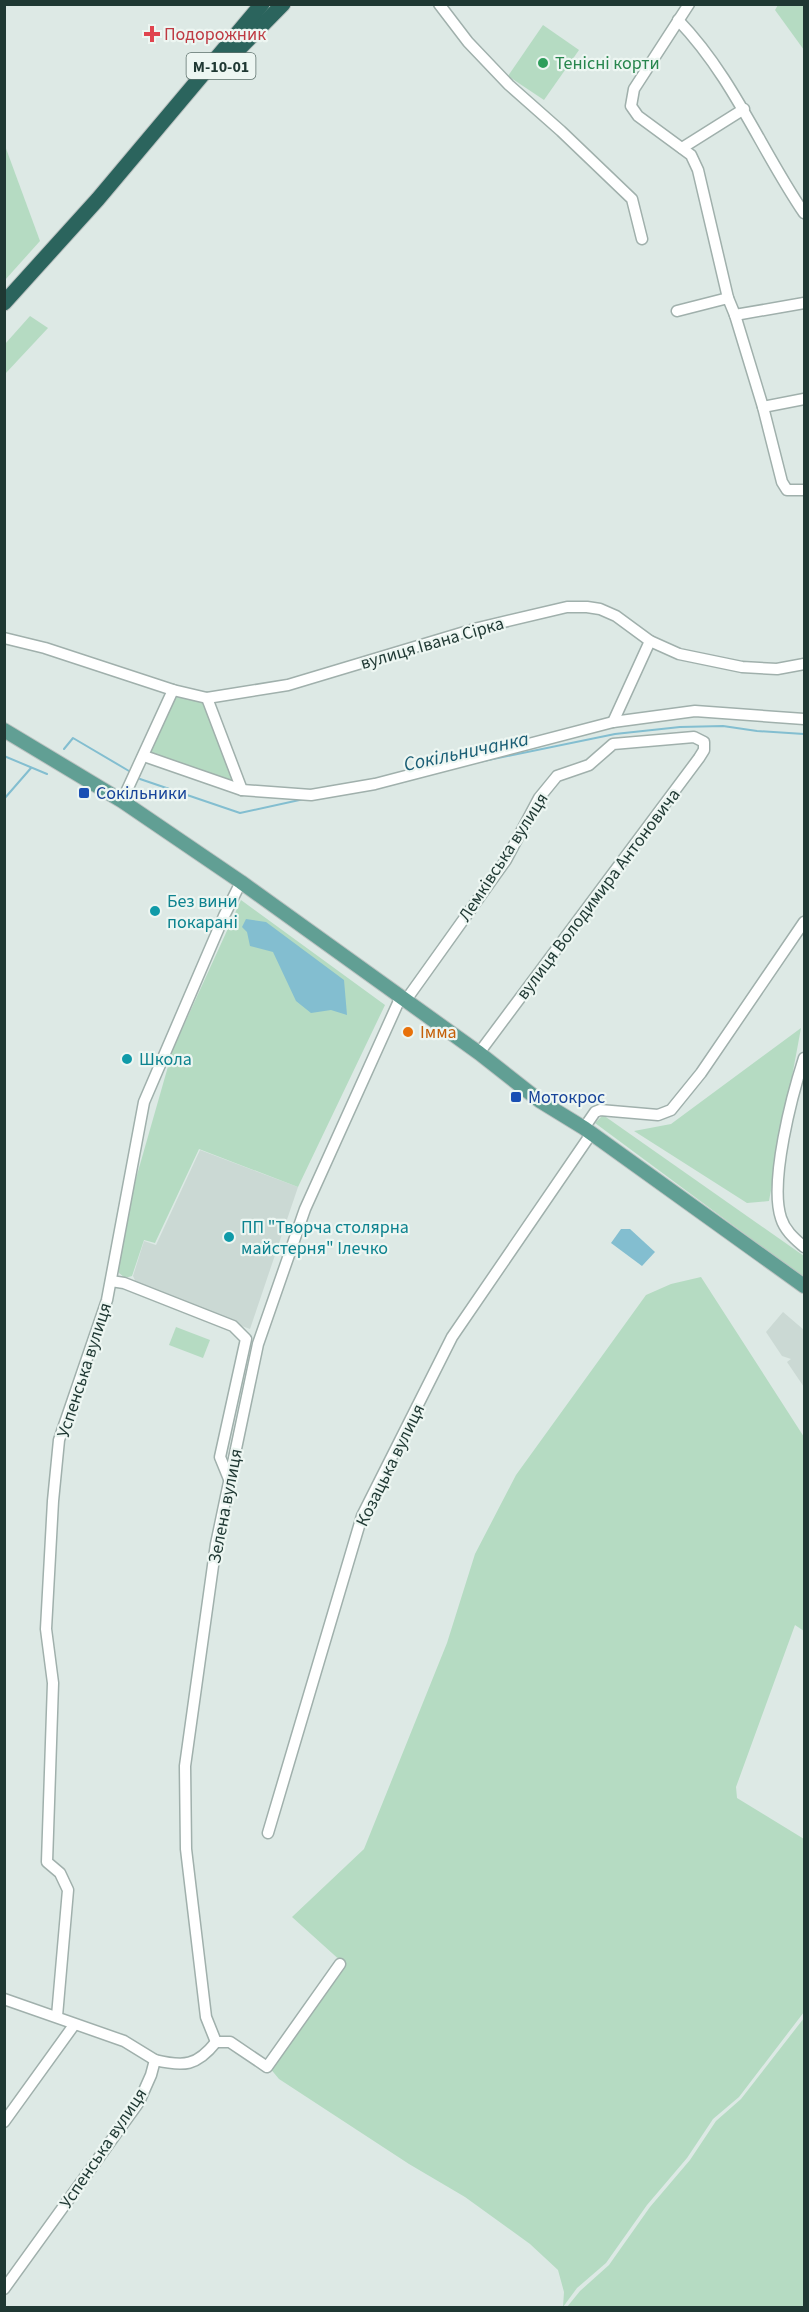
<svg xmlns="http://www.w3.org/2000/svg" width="809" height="2312" font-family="'Source Sans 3',sans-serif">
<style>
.built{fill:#cbd9d4}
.green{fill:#b5dbc2}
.water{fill:#83bed0}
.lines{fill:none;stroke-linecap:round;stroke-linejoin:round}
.stream{stroke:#83bed0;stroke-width:2}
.minor-casing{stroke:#a0b0ac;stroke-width:13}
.major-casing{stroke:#bcc3c2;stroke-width:16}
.highway-casing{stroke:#bcc3c2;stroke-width:17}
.minor{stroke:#fff;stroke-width:10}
.major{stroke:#619f94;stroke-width:14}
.highway{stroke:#2b645d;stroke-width:15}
.health-dot{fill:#e0444e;stroke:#edf6f2;stroke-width:2}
.leisure-dot{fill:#2e9e5b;stroke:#edf6f2;stroke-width:2}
.transit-dot{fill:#1a4fb4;stroke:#edf6f2;stroke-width:2}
.culture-dot{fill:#0f9aa8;stroke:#edf6f2;stroke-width:2}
.food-dot{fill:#e8710a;stroke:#edf6f2;stroke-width:2}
.labels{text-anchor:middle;stroke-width:4.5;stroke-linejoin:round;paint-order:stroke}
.shield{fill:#edf6f2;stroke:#5d716c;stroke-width:1.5}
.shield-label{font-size:16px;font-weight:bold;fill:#1f3833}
.health-label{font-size:18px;fill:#be3a42;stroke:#edf6f2;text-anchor:start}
.leisure-label{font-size:18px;fill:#27864d;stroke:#edf6f2;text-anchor:start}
.street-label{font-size:18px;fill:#1f3833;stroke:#edf6f2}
.transit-label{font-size:18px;fill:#164399;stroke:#edf6f2;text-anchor:start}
.culture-label{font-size:18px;fill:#0d838f;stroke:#edf6f2;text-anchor:start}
.food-label{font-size:18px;fill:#c56008;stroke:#edf6f2;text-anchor:start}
.water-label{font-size:20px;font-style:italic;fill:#195d74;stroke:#edf6f2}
</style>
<rect width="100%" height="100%" fill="#dde9e5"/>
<g class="built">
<polygon points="200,1150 298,1187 250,1329 139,1289 133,1276 144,1241 156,1245"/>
<polygon points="783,1312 804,1330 804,1387 787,1362 791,1359 782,1356 766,1332"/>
</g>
<g class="green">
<polygon points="778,5 804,5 804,50 775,10"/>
<polygon points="543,25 579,50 544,100 508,76"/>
<polygon points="4,143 40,241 5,280 4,280"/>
<polygon points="30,316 48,328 5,374 5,344"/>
<polygon points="181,695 203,699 235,787 150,755 149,748 172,700"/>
<polygon points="241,900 385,1005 298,1187 199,1149 155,1243 144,1240 132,1276 125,1278 119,1273 118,1269 135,1182 173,1049"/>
<polygon points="801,1028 769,1201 747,1203 634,1131 671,1124"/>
<polygon points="603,1115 804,1256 804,1278 595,1123"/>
<polygon points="701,1277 804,1437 804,1631 795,1625 736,1787 737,1798 804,1839 804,2012 739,2097 713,2119 687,2158 647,2205 606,2263 577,2288 563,2307 564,2292 558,2270 530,2244 465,2197 409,2164 279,2079 269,2067 343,1963 292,1917 364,1849 447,1643 475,1554 516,1475 646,1295 671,1284"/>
<polygon points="176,1327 210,1340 203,1358 169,1345"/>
<polygon points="804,2018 804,2307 567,2307 580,2291 609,2265 650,2207 690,2160 716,2121 741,2099"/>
</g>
<g class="water">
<polygon points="246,919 266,922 344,980 347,1015 331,1010 311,1013 296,1001 273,952 250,946 247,932 242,927"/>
<polygon points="621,1229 630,1229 655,1252 642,1266 611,1243"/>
</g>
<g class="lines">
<g class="stream">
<polyline points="64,749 73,738 129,771"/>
<polyline points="4,756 47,774"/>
<polyline points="474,763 615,734 680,727 723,726 757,731 804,734"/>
<polyline points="140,779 240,813 304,799"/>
<polyline points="4,799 31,768"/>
</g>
<g class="minor-casing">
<g id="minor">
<polyline points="439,4 468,42 509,85 561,131 632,199 642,239"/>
<polyline points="689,4 634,89 631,106 638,116 691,155 698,170 728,298"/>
<path d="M 678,20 C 733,77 761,150 804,213"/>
<polyline points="682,148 744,109"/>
<polyline points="677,311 728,298 735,315 804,303"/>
<polyline points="735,315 763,407 782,482 787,490 804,490"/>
<polyline points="763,407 804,399"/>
<polyline points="4,638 45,648 173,690 207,698 288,685 478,628 567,607 587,607 600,609 616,616 650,641 679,654 742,667 777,669 804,664"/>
<polyline points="207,698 242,790"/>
<polyline points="613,722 650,641"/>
<polyline points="144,756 242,790 311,795 375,784 613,722 695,711 804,719"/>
<polyline points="122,801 173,690"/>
<polyline points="406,1000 506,860 539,798 557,776 589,765 613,744 694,737 704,742 704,750 699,758 479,1053"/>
<path d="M 804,1058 C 792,1095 769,1182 781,1218 C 785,1231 795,1239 804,1247"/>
<polyline points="584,1128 595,1112 600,1110 658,1115 671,1110 701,1073 804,922"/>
<polyline points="111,1281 124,1283 233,1326 246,1339 220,1457 229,1479"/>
<polyline points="268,1833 362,1516 452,1337 591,1134"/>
<polyline points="4,1999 124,2041 155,2060"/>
<polyline points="57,2016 68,1890 60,1873 47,1862 53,1683 46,1629 53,1501 59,1440 107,1300 144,1102 224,916 241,882"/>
<polyline points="216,2042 206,2017 186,1849 185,1766 216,1544 258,1344 305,1209 398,1003 399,995"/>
<polyline points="216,2042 230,2042 267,2067 340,1964"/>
<polyline points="4,2122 74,2025"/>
<path d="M 4,2289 L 139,2102 L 151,2075 L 155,2060 C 184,2067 197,2066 216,2042"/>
</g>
</g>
<g class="major-casing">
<polyline id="major" points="4,730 122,801 241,882 479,1053 540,1101 584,1128 804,1286"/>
</g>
<g class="highway-casing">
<g id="highway">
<polyline points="224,64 283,4"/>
<polyline points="4,303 98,199 262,4"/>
</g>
</g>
<use href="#minor" class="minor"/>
<use href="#major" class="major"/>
<use href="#highway" class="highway"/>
</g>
<path class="health-dot" d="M149 25h6v6h6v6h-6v6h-6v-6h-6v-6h6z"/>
<circle class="leisure-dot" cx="543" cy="63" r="6"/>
<g class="transit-dot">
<rect x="78" y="787" width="12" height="12" rx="3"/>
<rect x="510" y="1091" width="12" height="12" rx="3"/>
</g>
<g class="culture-dot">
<circle cx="155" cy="911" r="6"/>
<circle cx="127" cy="1059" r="6"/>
<circle cx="229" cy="1237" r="6"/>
</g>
<circle class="food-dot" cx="408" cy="1032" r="6"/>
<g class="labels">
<rect class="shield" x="186.5" y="53" width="69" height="26" rx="4.5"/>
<g class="shield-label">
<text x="221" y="72">М-10-01</text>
</g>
<g class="health-label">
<text x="164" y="40">Подорожник</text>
</g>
<g class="leisure-label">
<text x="555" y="69">Тенісні корти</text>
</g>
<g class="street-label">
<text transform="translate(432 643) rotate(-16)" y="6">вулиця Івана Сірка</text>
<text transform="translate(503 857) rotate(-57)" y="6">Лемківська вулиця</text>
<text transform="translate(598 894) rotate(-53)" y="6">вулиця Володимира Антоновича</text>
<text transform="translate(84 1370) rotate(-72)" y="6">Успенська вулиця</text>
<text transform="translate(390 1465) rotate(-64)" y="6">Козацька вулиця</text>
<text transform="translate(225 1506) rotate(-79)" y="6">Зелена вулиця</text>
<text transform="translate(103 2148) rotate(-56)" y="6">Успенська вулиця</text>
</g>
<g class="transit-label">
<text x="96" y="799">Сокільники</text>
<text x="528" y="1103">Мотокрос</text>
</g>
<g class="culture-label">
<text x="167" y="907">Без вини<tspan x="167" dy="21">покарані</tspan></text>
<text x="139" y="1065">Школа</text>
<text x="241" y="1233">ПП "Творча столярна<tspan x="241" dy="21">майстерня" Ілечко</tspan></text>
</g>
<g class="food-label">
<text x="420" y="1038">Імма</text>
</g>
<g class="water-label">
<text transform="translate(466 751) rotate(-12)" y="7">Сокільничанка</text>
</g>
</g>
<rect width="809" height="2312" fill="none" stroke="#1f3833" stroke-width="12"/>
</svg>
